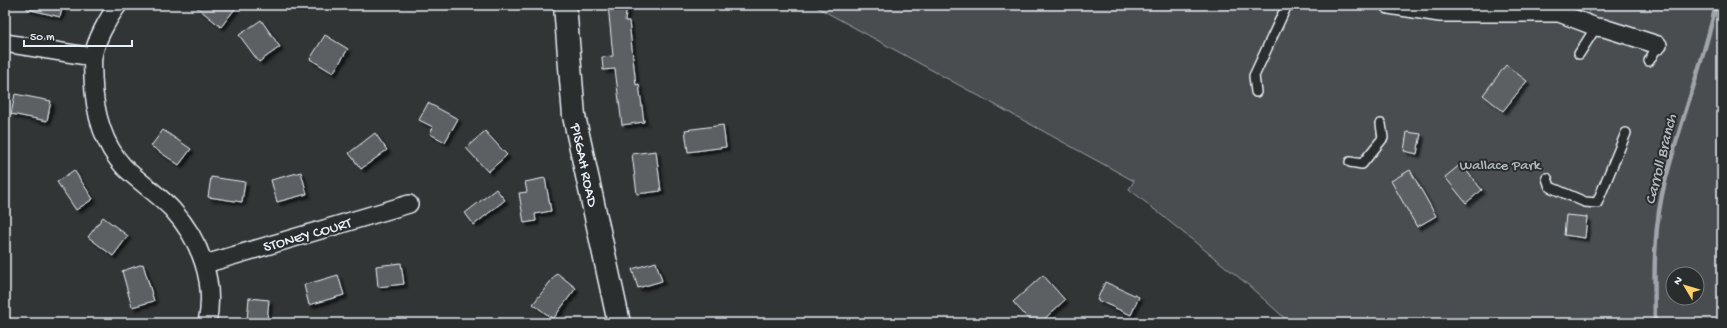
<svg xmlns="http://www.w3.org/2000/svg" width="1727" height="328" font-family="'Gochi Hand',sans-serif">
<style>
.green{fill:#494d4f;stroke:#989fa4;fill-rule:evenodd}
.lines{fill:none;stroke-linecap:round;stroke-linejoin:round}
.stream{stroke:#9fa5aa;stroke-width:4.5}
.building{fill:#5c6063;stroke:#e8f1f8;filter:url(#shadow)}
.lane-casing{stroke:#e8f1f8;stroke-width:12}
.street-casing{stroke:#e8f1f8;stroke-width:20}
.secondary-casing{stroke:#e8f1f8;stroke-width:25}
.lane{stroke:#2a2d2e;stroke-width:9}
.street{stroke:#2a2d2e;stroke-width:17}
.secondary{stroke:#2a2d2e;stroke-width:22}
.labels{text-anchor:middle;stroke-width:4;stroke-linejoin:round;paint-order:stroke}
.park-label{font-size:15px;fill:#b0b8bd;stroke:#2a2d2e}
.street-label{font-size:15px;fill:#e8f1f8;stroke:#2a2d2e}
.water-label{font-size:16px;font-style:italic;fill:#b1b8be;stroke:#2a2d2e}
</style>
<defs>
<filter id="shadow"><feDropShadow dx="3.5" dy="3.5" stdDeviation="1" flood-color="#0009"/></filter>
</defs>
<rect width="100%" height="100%" fill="#323536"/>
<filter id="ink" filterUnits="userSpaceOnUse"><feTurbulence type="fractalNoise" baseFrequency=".025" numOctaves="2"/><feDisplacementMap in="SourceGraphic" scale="8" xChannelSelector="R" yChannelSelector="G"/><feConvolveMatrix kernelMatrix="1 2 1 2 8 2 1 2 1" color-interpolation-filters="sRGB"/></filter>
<g filter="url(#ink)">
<path class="green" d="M 813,5 L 1526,5 L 1585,16 L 1594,5 L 1722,5 L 1722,323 L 1290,323 L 1247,284 L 1129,189 L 1134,181 ZM 1673,274 L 1697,274 L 1697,298 L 1673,298 Z"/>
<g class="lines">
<path class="stream" d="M 1655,323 C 1654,274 1653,225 1666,178 C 1681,120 1703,63 1716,5"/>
</g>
<g class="building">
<polygon points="28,5 63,5 60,17 27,9"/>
<polygon points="194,5 238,5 221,27"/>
<polygon points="608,5 627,5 625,21 629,21 636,85 639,84 644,122 622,125 615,69 603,70 602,57 613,56"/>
<polygon points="261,20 280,47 259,62 239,35"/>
<polygon points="325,35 348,49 333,73 310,59"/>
<polygon points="1506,65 1527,81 1503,111 1483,95"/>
<polygon points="15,94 51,101 47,121 11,114"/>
<polygon points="428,103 458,119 445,142 430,134 433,127 419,120"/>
<polygon points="723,125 726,147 688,152 685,130"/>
<polygon points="163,130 191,149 179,165 151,146"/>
<polygon points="485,131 507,155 488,172 466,148"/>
<polygon points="1407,132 1421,134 1417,154 1404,151"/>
<polygon points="375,133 387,150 361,169 349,153"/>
<polygon points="656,151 661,191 637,194 632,154"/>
<polygon points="1461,164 1482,190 1466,203 1445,177"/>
<polygon points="74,170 93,199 76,210 57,182"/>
<polygon points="1410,170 1436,216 1417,227 1391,181"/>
<polygon points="301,172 307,194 277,202 271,180"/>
<polygon points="211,177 245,182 242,202 208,197"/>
<polygon points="545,178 551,211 535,214 536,221 524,223 519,193 527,192 525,182"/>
<polygon points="496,189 505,200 474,225 465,213"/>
<polygon points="1566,215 1587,217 1585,238 1564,235"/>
<polygon points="103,217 128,236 113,256 88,237"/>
<polygon points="656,262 662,281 638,288 632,269"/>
<polygon points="401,263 404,284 378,287 376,266"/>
<polygon points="143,264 154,301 132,307 122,271"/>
<polygon points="557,273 576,288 553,319 533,304"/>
<polygon points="338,275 344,295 309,305 304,285"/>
<polygon points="1043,275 1065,300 1040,323 1032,323 1013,302"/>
<polygon points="1105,282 1139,297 1131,315 1097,300"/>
<polygon points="249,298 269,300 267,321 247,320"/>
</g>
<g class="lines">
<g class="lane-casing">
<g id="lane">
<polyline points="1579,54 1596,27"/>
<polyline points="1649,61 1658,45"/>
<polyline points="1256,92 1254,76 1287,5"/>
<polyline points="1350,162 1362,164 1383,138 1381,124"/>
<polyline points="1547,178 1550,187 1585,202 1597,203 1626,133"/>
</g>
</g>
<g class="street-casing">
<g id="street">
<path d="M 118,5 C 108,18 96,40 93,56 C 92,63 93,71 93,77 C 94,109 102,143 124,167 C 139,182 158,194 172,209 C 200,240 216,281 207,323"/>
<polyline points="1389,5 1440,13 1559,13 1596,27 1604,28 1658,45"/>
<polyline points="5,43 93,57"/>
<polyline points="205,264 409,204"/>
</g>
</g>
<g class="secondary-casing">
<polyline id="secondary" points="565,5 574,116 619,323"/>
</g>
<use href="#lane" class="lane"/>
<use href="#street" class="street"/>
<use href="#secondary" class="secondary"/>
</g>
</g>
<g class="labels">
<g class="park-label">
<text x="1500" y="169">Wallace Park</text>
</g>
<g class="street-label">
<text transform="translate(585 165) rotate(78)" y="5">PISGAH ROAD</text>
<text transform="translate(307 234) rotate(-16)" y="5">STONEY COURT</text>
</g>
<g class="water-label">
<text transform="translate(1659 159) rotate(-76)" y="6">Carroll Branch</text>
</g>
</g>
<rect width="1727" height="328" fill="none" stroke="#2a2d2e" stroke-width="20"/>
<rect x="10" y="10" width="1707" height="308" fill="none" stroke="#e8f1f8" stroke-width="1.5" filter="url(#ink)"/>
<g transform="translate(1685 286) rotate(308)"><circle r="19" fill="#2a2d2e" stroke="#767b7f"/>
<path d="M0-3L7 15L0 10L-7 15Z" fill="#ffd166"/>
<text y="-6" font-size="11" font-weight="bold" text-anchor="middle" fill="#e8f1f8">N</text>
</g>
<path d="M24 40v6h108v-6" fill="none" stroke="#e8f1f8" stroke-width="2"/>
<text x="30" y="40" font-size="12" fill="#e8f1f8" stroke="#2a2d2e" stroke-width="3" paint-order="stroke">50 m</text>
</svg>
